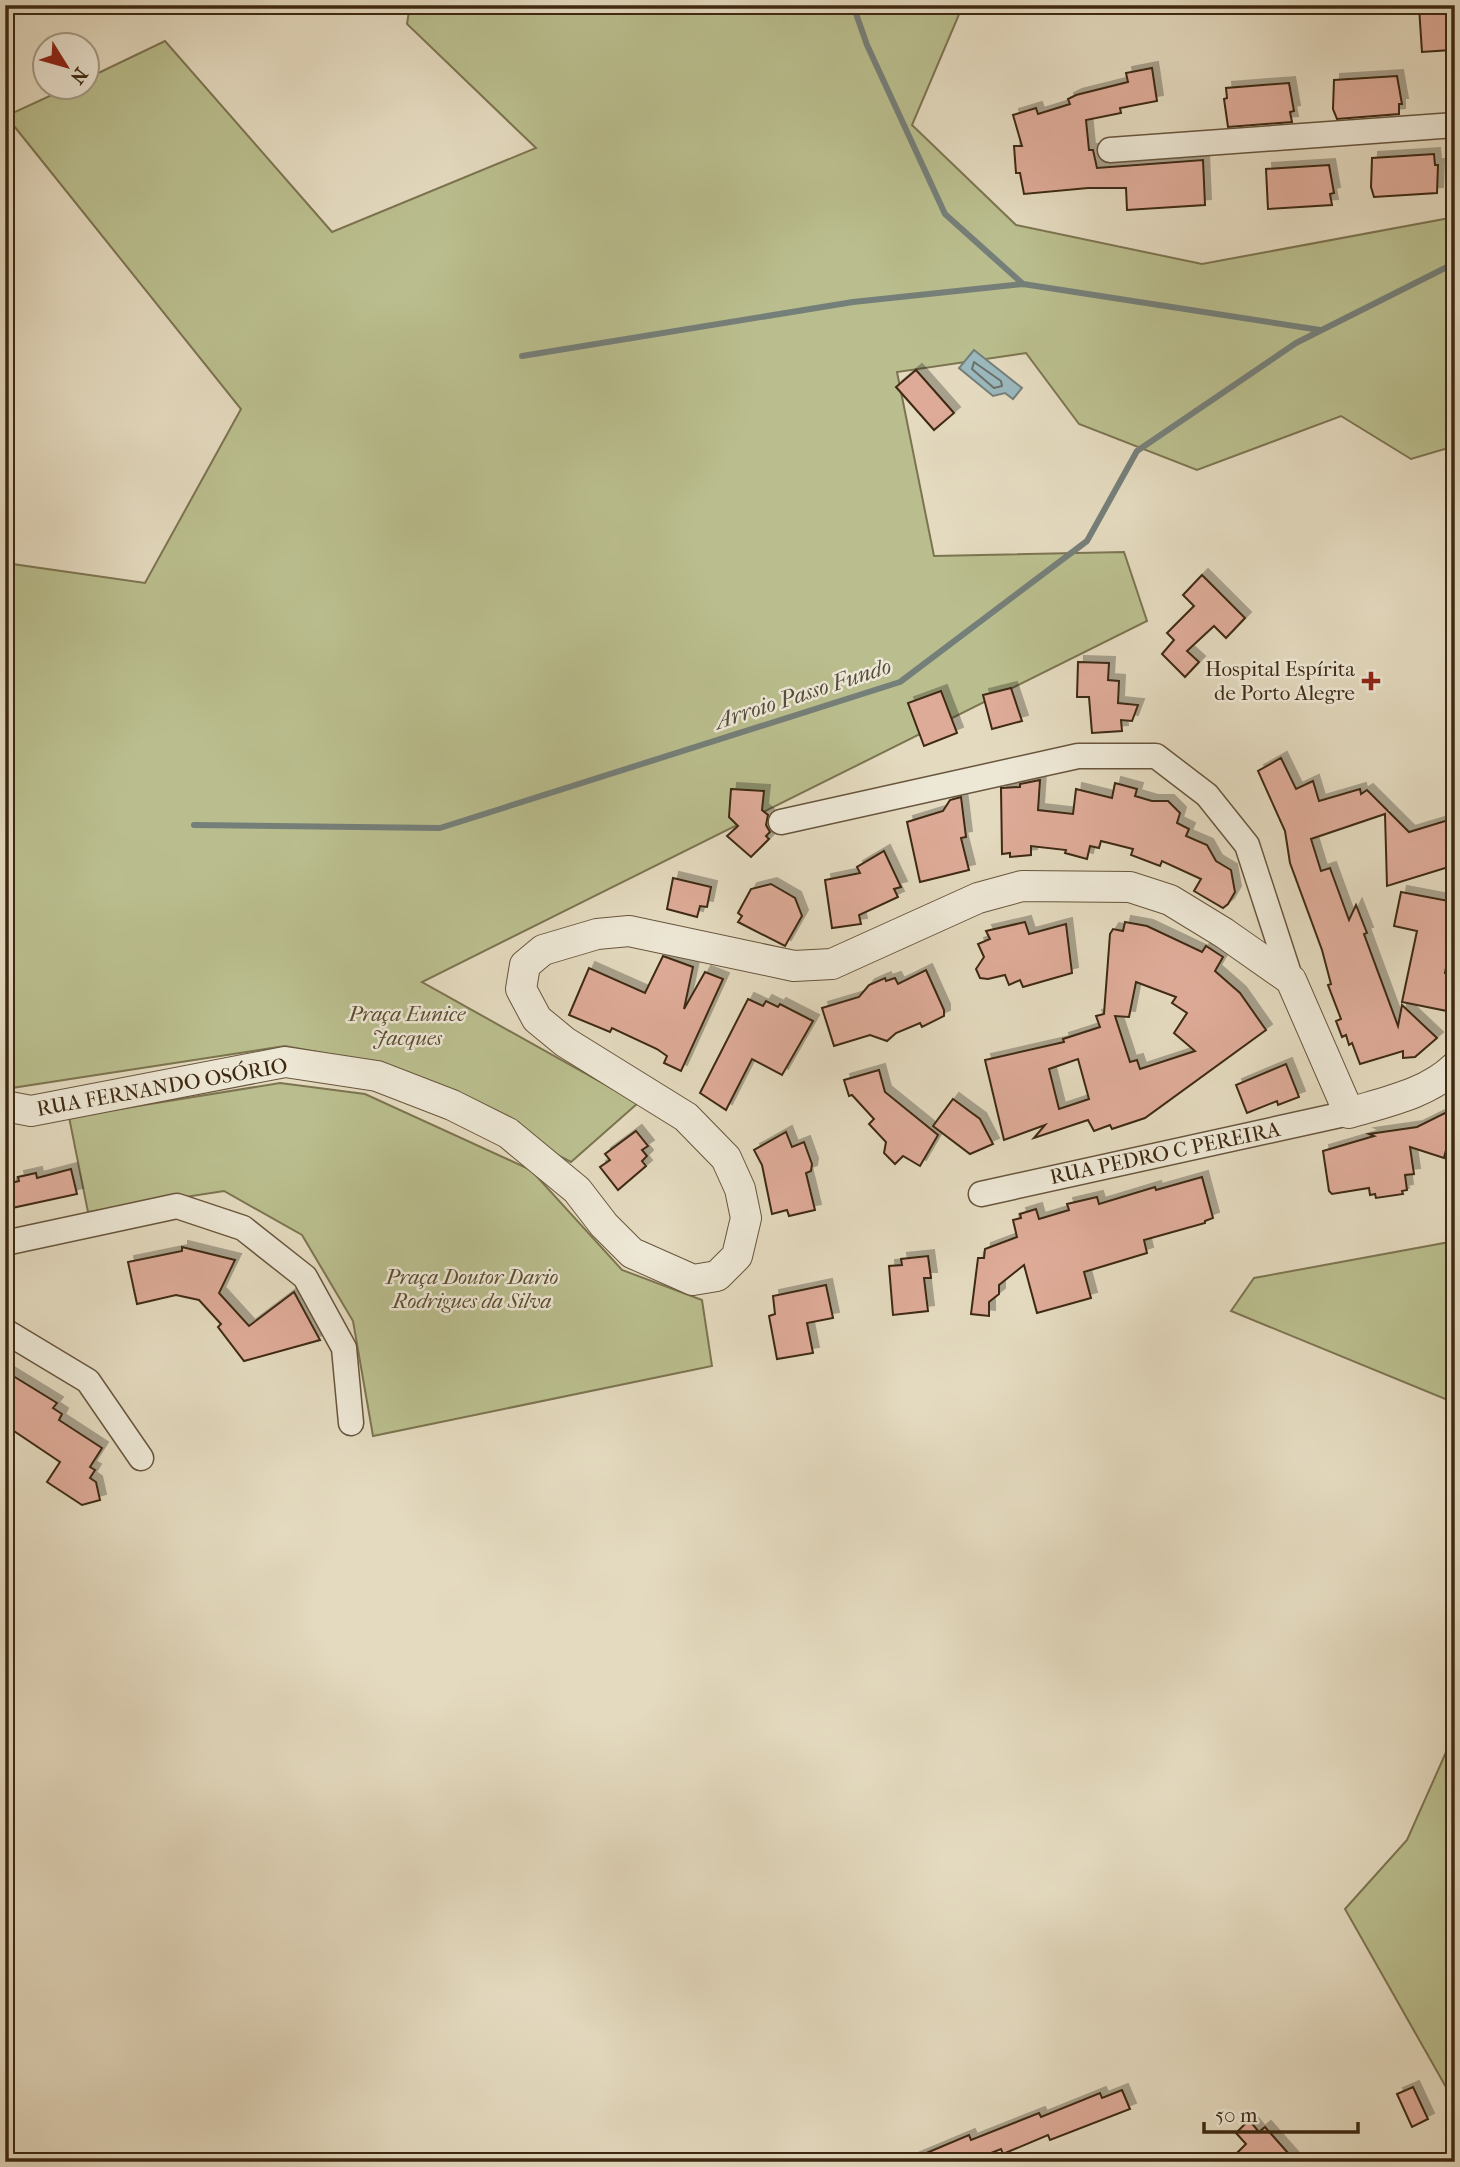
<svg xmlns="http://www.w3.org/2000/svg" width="1460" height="2167" font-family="'IM FELL French Canon',serif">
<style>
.green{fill:#babe8e;stroke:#7c7450;stroke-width:2}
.water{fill:#9ab8bd;stroke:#757f79;stroke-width:2}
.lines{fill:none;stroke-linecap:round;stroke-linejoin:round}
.shore{stroke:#6c7068;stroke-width:2}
.stream{stroke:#757f79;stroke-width:6}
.building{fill:#deab98;stroke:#3e2912;stroke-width:2;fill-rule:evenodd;filter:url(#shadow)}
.minor-casing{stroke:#68553d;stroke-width:27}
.tertiary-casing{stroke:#68553d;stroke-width:32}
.minor{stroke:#ede7d5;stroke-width:24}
.tertiary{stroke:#ede7d5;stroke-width:30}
.poi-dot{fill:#8f2418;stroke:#ede7d5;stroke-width:2.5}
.labels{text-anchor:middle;stroke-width:5;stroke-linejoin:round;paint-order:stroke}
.poi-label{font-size:21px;fill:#3e2912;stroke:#ede7d5;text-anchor:end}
.park-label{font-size:21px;font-style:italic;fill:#5d4e31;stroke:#ede7d5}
.street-label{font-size:21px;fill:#3e2912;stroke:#ede7d5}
.water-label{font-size:23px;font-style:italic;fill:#554d3d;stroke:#ede7d5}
</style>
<defs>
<filter id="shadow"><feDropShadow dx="6" dy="-6" stdDeviation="0" flood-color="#0004"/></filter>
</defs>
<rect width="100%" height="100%" fill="#e4dabf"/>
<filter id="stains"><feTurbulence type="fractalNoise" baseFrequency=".00286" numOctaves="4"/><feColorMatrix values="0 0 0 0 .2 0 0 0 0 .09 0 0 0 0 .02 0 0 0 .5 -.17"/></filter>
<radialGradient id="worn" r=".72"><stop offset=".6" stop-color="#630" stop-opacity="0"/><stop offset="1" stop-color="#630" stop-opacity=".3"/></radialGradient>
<g class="green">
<polygon points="410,5 963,5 912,125 1016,225 1202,264 1455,217 1455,446 1411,459 1341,416 1197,470 1079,424 1026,353 897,372 934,556 1124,552 1147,621 422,982 638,1103 571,1162 383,1064 285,1046 5,1089 5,563 145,583 241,409 6,116 67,88 88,88 88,78 165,41 332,232 536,148 407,24"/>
<polygon points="280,1083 365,1094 531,1170 622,1270 702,1300 712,1366 373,1436 353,1321 302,1235 224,1191 88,1212 69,1117"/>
<polygon points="1455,1241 1455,1403 1231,1311 1254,1278"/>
<polygon points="1455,1732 1455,2103 1345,1909 1407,1840"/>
</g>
<polygon class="water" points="974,350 1022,388 1013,399 1005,393 993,396 959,368"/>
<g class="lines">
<polygon class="shore" points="974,362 1001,381 1002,386 994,388 972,369"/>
<g class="stream">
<polyline points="853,5 867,45 945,214 1023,284"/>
<polyline points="522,356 853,302 1023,284 1320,330"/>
<polyline points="194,825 440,828 900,682 1087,541 1137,451 1296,343 1455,263"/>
</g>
</g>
<g class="building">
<polygon points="1448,5 1449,8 1455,8 1455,46 1450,47 1451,50 1422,52 1419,7"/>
<polygon points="1152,68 1157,101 1120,108 1121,113 1086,120 1089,150 1093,150 1097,168 1203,160 1205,205 1127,210 1126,188 1088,188 1024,194 1020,173 1016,173 1014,146 1022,146 1013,115 1036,108 1038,114 1070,104 1068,99 1076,95 1128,82 1126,73"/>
<polygon points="1397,76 1402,104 1399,104 1399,114 1337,119 1333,109 1334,80"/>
<polygon points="1289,83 1294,111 1290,112 1292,122 1228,127 1224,99 1227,98 1226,88"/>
<polygon points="1434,154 1435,165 1438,165 1437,193 1374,197 1371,187 1372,158"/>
<polygon points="1329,165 1334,193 1330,194 1332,205 1268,209 1266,169"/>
<polygon points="916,370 954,413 934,430 896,387"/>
<polygon points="1202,575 1245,618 1226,638 1214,626 1187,651 1199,662 1185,677 1162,654 1174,640 1167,633 1194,606 1183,595"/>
<polygon points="1078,662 1109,663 1108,680 1119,681 1118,703 1138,705 1132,721 1121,720 1122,731 1092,733 1089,697 1077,697"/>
<polygon points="1011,688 1022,721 992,729 983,695"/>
<polygon points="941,691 957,733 924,746 908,703"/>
<polygon points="1281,758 1296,789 1313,781 1319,801 1360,789 1361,794 1367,790 1409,832 1455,818 1455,865 1387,886 1385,814 1311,839 1321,871 1330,868 1349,920 1356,905 1367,933 1364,934 1398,1026 1402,1005 1437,1038 1415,1057 1403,1058 1403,1051 1360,1064 1352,1043 1349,1045 1346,1035 1342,1037 1336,1021 1341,1019 1328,985 1331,984 1322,950 1290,863 1285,831 1258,771"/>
<polygon points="1040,780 1038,810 1073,814 1076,789 1112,798 1115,783 1137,789 1135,796 1152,801 1168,801 1180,813 1177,823 1189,829 1186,836 1207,845 1216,861 1231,870 1235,892 1228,904 1223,908 1194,891 1201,879 1162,861 1160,866 1131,855 1133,849 1101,841 1099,848 1090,846 1087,859 1065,853 1066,850 1031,846 1031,855 1010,857 1010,853 1002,854 1001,788 1020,787 1020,784"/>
<polygon points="731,789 764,791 762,810 768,815 766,825 770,832 766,836 769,839 751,857 727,836 738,826 729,817"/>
<polygon points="961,797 966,837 961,838 969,870 920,882 907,822 943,811 950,800"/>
<polygon points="884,851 901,887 894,889 898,897 859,915 861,924 832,928 825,880 860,873 857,867"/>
<polygon points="673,878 711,887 707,907 700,906 697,917 667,909"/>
<polygon points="771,884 795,898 802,916 785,946 738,922 742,916 738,913 751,889"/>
<polygon points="1401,892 1454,902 1446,941 1451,942 1445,973 1454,975 1447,1011 1402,1002 1417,931 1394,926"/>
<polygon points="1025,922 1029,934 1066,924 1072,973 1023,987 1020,980 1009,985 1005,975 988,979 980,978 976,969 984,957 978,944 990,939 986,931"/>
<path d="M 1125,922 L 1147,926 L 1202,952 L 1206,946 L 1223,957 L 1215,971 L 1240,993 L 1266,1030 L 1145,1118 L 1112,1129 L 1110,1125 L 1094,1131 L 1088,1120 L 1034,1138 L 1045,1125 L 1004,1140 L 985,1060 L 1064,1042 L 1063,1039 L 1100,1027 L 1096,1016 L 1104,1014 L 1110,934 L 1113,929 L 1123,931 ZM 1136,982 L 1176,997 L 1172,1003 L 1187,1013 L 1174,1033 L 1195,1051 L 1140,1069 L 1137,1060 L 1130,1062 L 1115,1016 L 1129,1017 ZM 1078,1059 L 1089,1099 L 1059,1109 L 1049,1069 Z"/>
<polygon points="663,956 693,967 684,1009 705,972 723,979 681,1071 664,1063 667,1056 657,1049 612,1028 610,1032 569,1015 589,968 645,993"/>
<polygon points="926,970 944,1010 944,1016 922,1027 920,1023 896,1033 887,1041 870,1035 834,1046 822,1008 859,997 869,985 885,978 886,981 895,978 898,984"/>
<polygon points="748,999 763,1006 766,1001 778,1007 780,1004 813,1021 782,1075 752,1059 726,1110 700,1093"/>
<polygon points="1286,1064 1299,1097 1278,1105 1277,1101 1247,1113 1236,1085"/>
<polygon points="879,1070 885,1092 938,1135 920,1166 903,1156 895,1164 884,1153 886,1142 869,1124 874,1119 852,1095 849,1096 844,1080"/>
<polygon points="953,1099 980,1119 993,1144 970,1154 933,1126"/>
<polygon points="1455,1108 1455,1152 1446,1150 1444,1158 1410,1147 1414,1174 1405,1175 1407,1190 1402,1191 1403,1194 1376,1198 1375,1194 1370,1195 1369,1188 1332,1194 1329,1191 1323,1151 1374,1136 1369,1134 1417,1127"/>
<polygon points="636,1131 648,1146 642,1150 647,1156 642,1161 646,1166 618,1190 600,1167 610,1160 605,1154"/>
<polygon points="786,1132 792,1147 804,1142 812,1164 811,1171 806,1173 815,1210 789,1216 787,1210 772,1214 762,1165 754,1150"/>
<polygon points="71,1169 77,1194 12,1208 9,1197 11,1183 19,1181 18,1177 36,1173 37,1178"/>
<polygon points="1202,1177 1213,1218 1205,1221 1205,1223 1144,1240 1147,1253 1084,1272 1091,1298 1037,1313 1024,1265 999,1285 999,1294 989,1302 989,1316 971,1314 978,1258 984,1258 985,1249 1017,1237 1013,1220 1021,1218 1020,1214 1036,1209 1039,1219 1069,1210 1067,1204 1084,1200 1097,1197 1099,1204 1155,1187 1156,1190"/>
<polygon points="182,1247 235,1260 219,1293 249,1326 294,1292 320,1340 244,1361 218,1327 221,1324 199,1300 176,1295 137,1304 128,1262 182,1251"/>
<polygon points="928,1256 931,1278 924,1278 928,1311 893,1315 889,1266 902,1265 901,1259"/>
<polygon points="826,1285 833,1318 807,1323 813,1353 777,1359 769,1316 775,1314 773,1296"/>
<polygon points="5,1371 57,1403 53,1408 62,1414 59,1420 102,1448 90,1467 95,1470 90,1478 96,1482 100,1500 82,1505 47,1482 60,1462 5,1425"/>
<polygon points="1413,2087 1428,2119 1412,2127 1397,2094"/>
<polygon points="1122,2090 1130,2109 1050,2140 1048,2135 1003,2154 1001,2149 968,2162 905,2162 969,2135 971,2140 1039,2113 1041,2117 1100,2093 1102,2098"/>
<polygon points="1249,2120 1259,2132 1265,2127 1296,2162 1228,2162 1246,2144 1236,2133"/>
</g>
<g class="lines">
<g class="minor-casing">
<g id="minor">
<polyline points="1110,150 1455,125"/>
<polyline points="781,822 1078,756 1156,756 1207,795 1247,845 1291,980"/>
<polyline points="981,1194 1349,1113"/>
<polyline points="5,1243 177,1206 243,1228 305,1277 344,1348 351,1423"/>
<polyline points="5,1331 88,1381 141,1458"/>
</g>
</g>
<g class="tertiary-casing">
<path id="tertiary" d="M 5,1106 L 31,1111 L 285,1062 L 377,1076 L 452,1105 L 508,1133 L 577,1190 L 604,1225 L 632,1253 L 693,1280 L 717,1276 L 737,1256 L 746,1218 L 740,1189 L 726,1158 L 686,1117 L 565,1042 L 537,1019 L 521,989 L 525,965 L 543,950 L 597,934 L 629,931 L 794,966 L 832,964 L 978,898 L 1022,886 L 1130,887 L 1170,900 L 1224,933 L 1291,980 L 1349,1113 C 1385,1102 1427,1094 1455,1067"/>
</g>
<use href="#minor" class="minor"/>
<use href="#tertiary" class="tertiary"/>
</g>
<path class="poi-dot" d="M1367.5 670.5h7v7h7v7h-7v7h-7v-7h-7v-7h7z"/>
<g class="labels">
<g class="poi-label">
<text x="1355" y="676">Hospital Espírita<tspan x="1355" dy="24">de Porto Alegre</tspan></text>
</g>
<g class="park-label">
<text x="407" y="1021">Praça Eunice<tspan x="407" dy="24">Jacques</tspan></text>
<text x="472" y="1284">Praça Doutor Dario<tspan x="472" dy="24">Rodrigues da Silva</tspan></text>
</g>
<g class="street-label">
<text transform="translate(162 1087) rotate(-10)" y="7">RUA FERNANDO OSÓRIO</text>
<text transform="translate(1165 1153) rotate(-12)" y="7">RUA PEDRO C PEREIRA</text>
</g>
<g class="water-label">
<text transform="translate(803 693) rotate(-18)" y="8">Arroio Passo Fundo</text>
</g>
</g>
<rect width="1460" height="2167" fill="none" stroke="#e4dabf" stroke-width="28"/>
<rect x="7" y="7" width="1446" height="2153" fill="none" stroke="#3e2912" stroke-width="3.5"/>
<rect x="14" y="14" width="1432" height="2139" fill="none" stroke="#3e2912" stroke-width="2"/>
<g transform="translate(66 66) rotate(127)"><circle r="33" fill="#ede7d5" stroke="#a79b87" stroke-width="2"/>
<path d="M0-5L12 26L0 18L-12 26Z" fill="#8f2418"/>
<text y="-10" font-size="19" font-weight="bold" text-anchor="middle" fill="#3e2912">N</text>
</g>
<path d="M1204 2122v10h154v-10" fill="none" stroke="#3e2912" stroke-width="3.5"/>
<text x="1215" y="2122" font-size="21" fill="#3e2912" stroke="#ede7d5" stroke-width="5" paint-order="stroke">50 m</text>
<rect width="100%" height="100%" filter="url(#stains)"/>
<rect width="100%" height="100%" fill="url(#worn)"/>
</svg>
